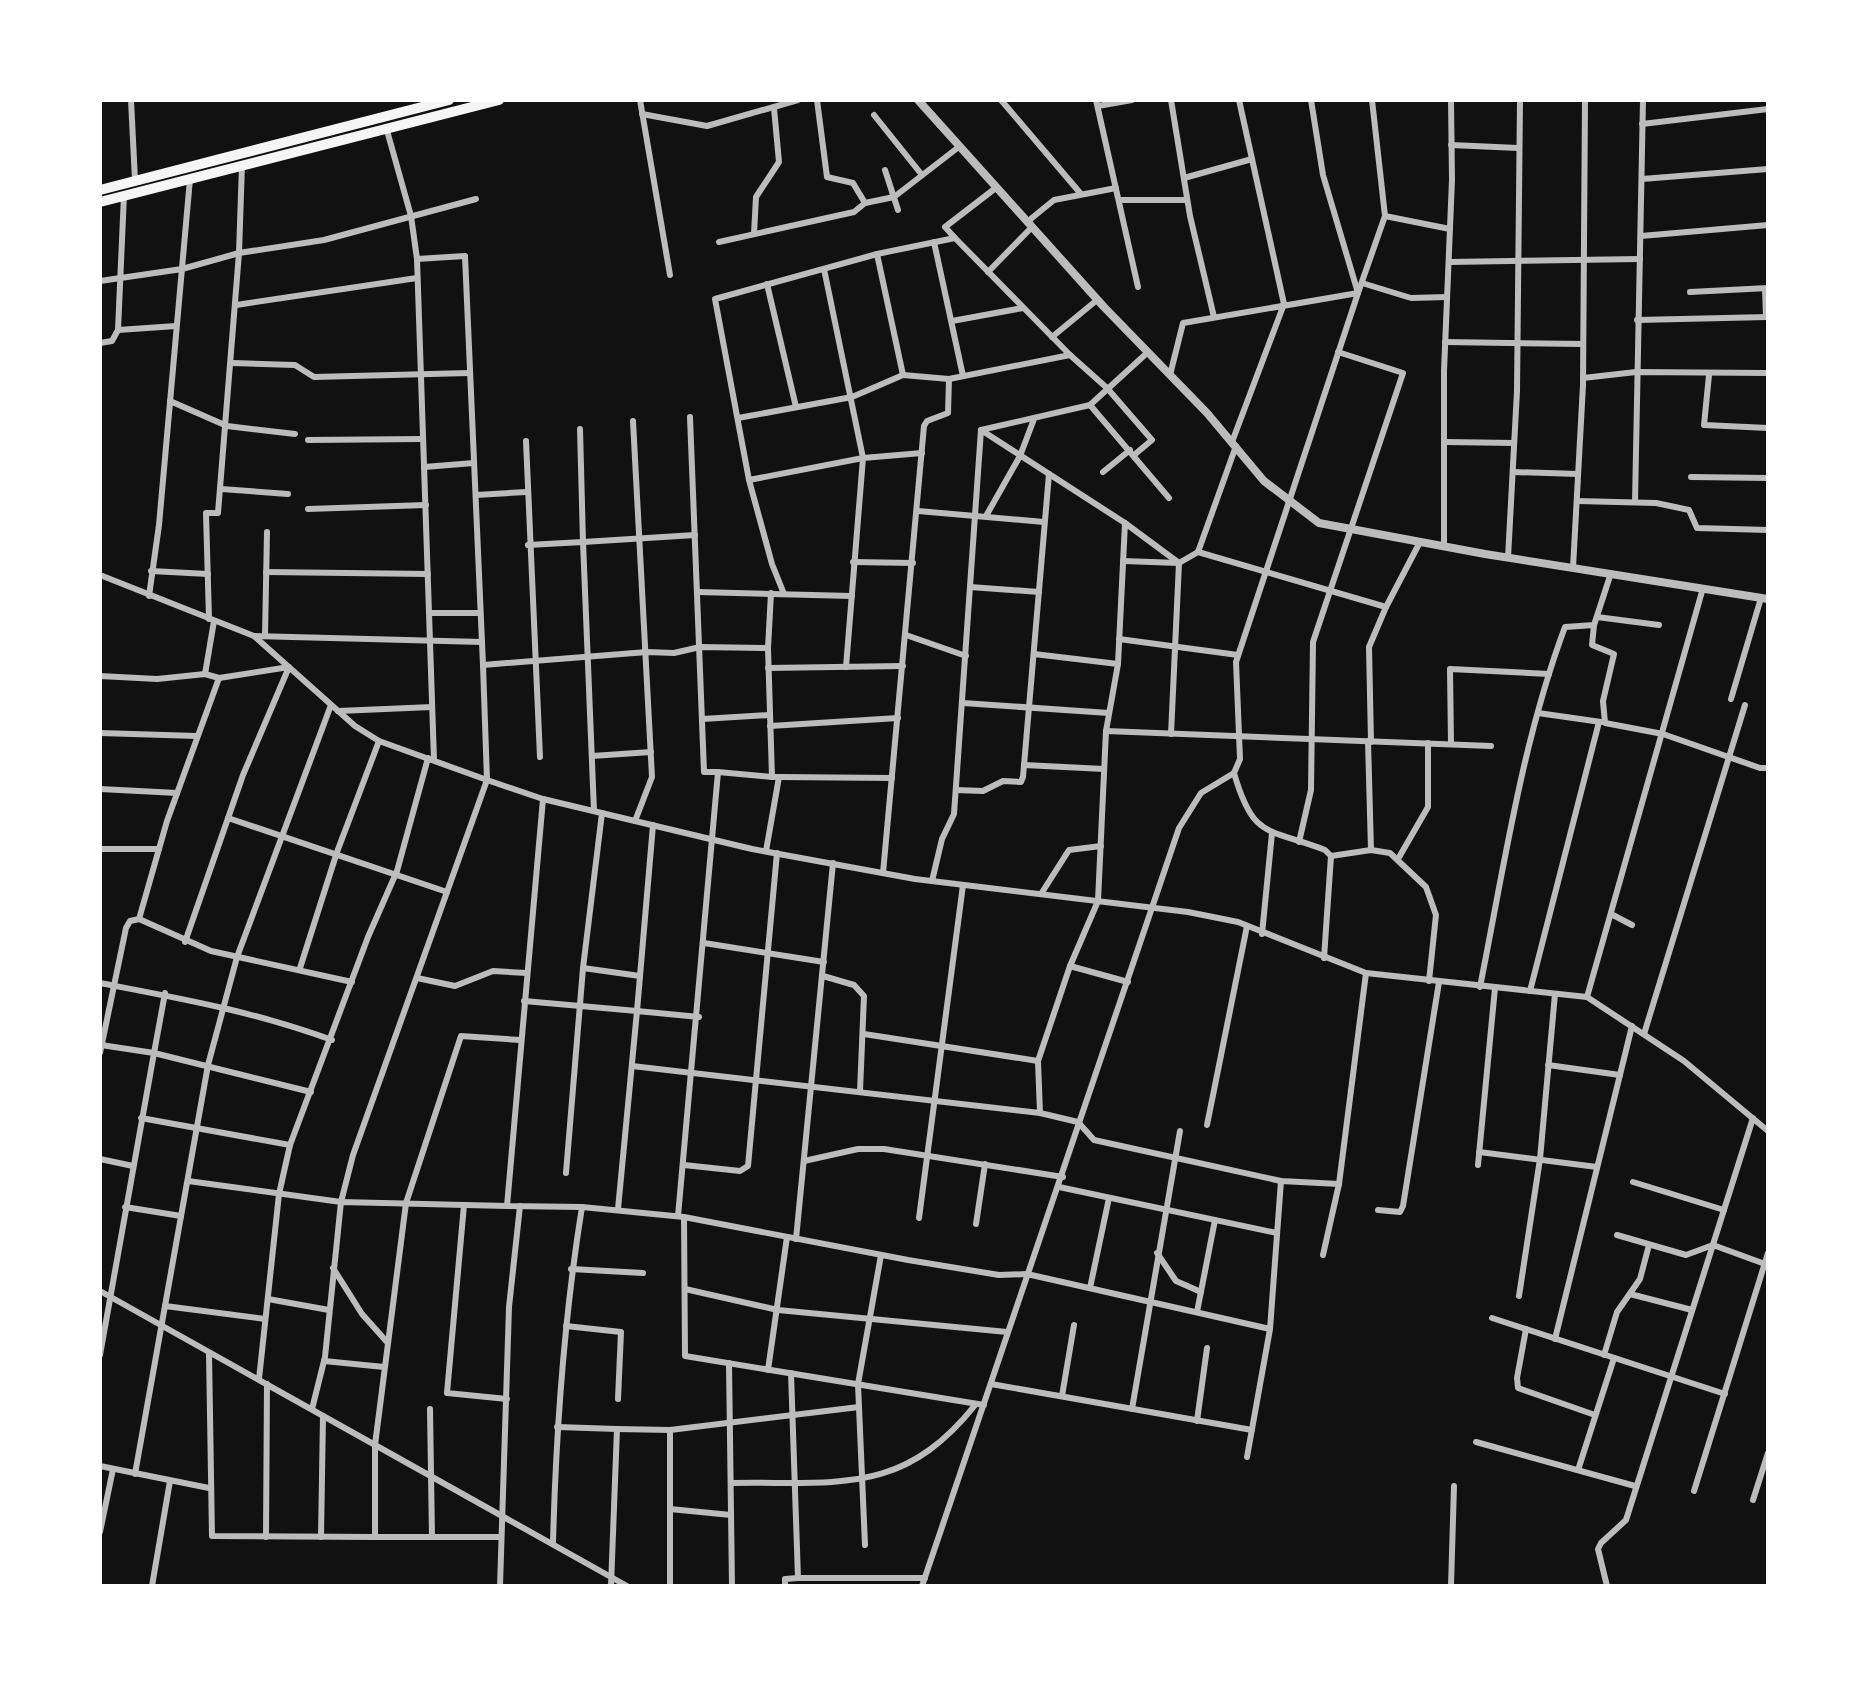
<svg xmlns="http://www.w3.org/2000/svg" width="1868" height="1686" font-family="'Archivo Narrow',sans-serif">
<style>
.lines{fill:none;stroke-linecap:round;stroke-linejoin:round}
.minor{stroke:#bcbcbc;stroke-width:6}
.tertiary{stroke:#bcbcbc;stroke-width:8}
.primary{stroke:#f5f5f5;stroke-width:10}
</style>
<rect width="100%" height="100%" fill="#111"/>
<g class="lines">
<g class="minor">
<polyline points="131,100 135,180"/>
<polyline points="640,100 670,275"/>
<polyline points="817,100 827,177 853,183 865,203 894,197 960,146"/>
<polyline points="1001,100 1081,194"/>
<polyline points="1096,100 1138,287"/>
<polyline points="1171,100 1190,216 1214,317"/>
<polyline points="1098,106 1132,100"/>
<polyline points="642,114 707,126 798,100"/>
<polyline points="874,115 922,175"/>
<polyline points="1642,124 1768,109"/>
<polyline points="386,127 411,216 417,259 465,256 483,665 647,652 674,653 700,647 768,648 771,593"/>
<polyline points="1451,145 1518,148"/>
<polyline points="242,165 239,253 324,240 476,199"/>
<polyline points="885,170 898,210"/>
<polyline points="1184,178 1252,159"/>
<polyline points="1642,179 1768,169"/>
<polyline points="1119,200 1187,200"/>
<polyline points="1385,216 1450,229"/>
<polyline points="1027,222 1054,200 1116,188"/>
<polyline points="754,234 756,197 779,162 774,108"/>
<polyline points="1641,236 1768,225"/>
<polyline points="719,242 854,212 865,203"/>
<polyline points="934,242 963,376"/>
<polyline points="877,254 903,375"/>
<polyline points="417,259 434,760"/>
<polyline points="1449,262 1640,259"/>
<polyline points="988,272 1032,227"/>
<polyline points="100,281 182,269 239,253 218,513 206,513 209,619"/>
<polyline points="1362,283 1411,298 1447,297"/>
<polyline points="767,284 796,407"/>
<polyline points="1765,289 1766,317"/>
<polyline points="1690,292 1768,288"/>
<polyline points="236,305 417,278"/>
<polyline points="1637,320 1768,317"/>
<polyline points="952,321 1023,308"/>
<polyline points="118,330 176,326"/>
<polyline points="1052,337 1097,300"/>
<polyline points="1445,342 1583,344"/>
<polyline points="100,343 112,341 118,330 124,195"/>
<polyline points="1070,355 1107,388 1152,440 1134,455"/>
<polyline points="232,363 295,365 314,377 469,373"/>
<polyline points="1170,375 1183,323 1358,293 1385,216 1372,100"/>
<polyline points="1709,375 1704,425 1768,428"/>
<polyline points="1583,378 1636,372 1768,373"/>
<polyline points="170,401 227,426 295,434"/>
<polyline points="1090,405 1169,498"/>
<polyline points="738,418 852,397 903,375 949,379 1070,355 955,238"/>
<polyline points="633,421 652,777 635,821"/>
<polyline points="580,429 583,542 695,535"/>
<polyline points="308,440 422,439"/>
<polyline points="526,441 540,757"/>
<polyline points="1232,442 1284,304 1239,100"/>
<polyline points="1446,442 1514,443"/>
<polyline points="424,467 474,463"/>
<polyline points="1103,472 1130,450"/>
<polyline points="1513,472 1578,474"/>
<polyline points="1691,477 1768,478"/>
<polyline points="749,480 863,458 824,269"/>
<polyline points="221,489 288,494"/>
<polyline points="476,495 526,492"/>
<polyline points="1577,501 1656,503 1689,510 1697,528 1768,530"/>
<polyline points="1635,502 1643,100"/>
<polyline points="308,509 426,505"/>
<polyline points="918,511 1044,522"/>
<polyline points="986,516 1020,456 1034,419"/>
<polyline points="1125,523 1179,563 1171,734"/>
<polyline points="528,545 583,542 594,811"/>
<polyline points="1444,547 1444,371 1452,180 1451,100"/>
<polyline points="1198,552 1386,607 1369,647 1371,742"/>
<polyline points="1508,558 1517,391 1520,100"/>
<polyline points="1123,561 1179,563 1198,552 1236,446"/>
<polyline points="853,562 913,563"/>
<polyline points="1573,568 1583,385 1585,100"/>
<polyline points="151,571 208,574"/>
<polyline points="266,572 428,574"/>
<polyline points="100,575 254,636 355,726 379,741 487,780 543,799 752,849 915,879 1188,912 1238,922 1366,973 1587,997 1684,1061 1768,1131"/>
<polyline points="970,587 1039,592"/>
<polyline points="698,592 852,596"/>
<polyline points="784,594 772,564 749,480 715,299 877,254 955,238 945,227 997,187"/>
<polyline points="149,596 159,525 190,179"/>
<polyline points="1386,607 1420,542"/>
<polyline points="430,613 480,613"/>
<polyline points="1597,617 1659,625"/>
<polyline points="1594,625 1592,645 1614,654 1603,701 1605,723 1663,734 1760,768 1768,768"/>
<polyline points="906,635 966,656"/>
<polyline points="254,636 482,642"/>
<polyline points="265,636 267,532"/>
<polyline points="1119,639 1238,655"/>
<polyline points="1034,654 1118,664"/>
<polyline points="846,667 863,458 922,453"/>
<polyline points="768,668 903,666"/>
<polyline points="205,674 214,621"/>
<polyline points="100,676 157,679 205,674 219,678"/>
<polyline points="1731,699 1761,598"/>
<polyline points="963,703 1109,713"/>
<polyline points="338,711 432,707"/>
<polyline points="1538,713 1601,722"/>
<polyline points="702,719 770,715"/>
<polyline points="770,726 898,718"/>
<polyline points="1106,731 1118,664 1125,523 981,430 1090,405 1148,352"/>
<polyline points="100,733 197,736"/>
<polyline points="1368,741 1371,850"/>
<polyline points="1451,743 1450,669 1549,674"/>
<polyline points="592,756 651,752"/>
<polyline points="1024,765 1104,769"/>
<polyline points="718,772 772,777"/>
<path d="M 1234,773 C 1253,839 1267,828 1325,850 L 1331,856 L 1324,958"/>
<polyline points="779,777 892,778"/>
<polyline points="100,789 177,793"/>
<polyline points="956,790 983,791 1003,781 1021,782 1023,777 1049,474"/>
<polyline points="543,799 507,1206 582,1207 684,1217 908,1260 999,1275 1027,1274 1270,1329"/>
<polyline points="228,818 447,892"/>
<polyline points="1299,842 1311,790 1313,642 1403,373 1338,352"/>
<polyline points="100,849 159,849"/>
<polyline points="766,851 779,777 772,777 768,648"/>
<polyline points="1331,856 1371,850 1390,853 1426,887 1436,915 1429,981"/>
<polyline points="1398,859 1428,807 1428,743"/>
<polyline points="883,873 924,426 927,421 948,413 949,379"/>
<polyline points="932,881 942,839 954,814 981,430"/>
<polyline points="1041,894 1069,850 1101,846"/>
<polyline points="1611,914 1632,925"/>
<polyline points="139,919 211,951 352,982"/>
<polyline points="1262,934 1272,833"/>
<polyline points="704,943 824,962"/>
<polyline points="1070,966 1128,982"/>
<polyline points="300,968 337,852 379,741"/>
<polyline points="583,968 640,976"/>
<polyline points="823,976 854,985 864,996 860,1091"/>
<polyline points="417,978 455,986 493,971 527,973"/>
<path d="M 100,983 C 183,999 252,1011 332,1040"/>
<path d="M 1480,987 C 1504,867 1522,742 1565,627 L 1594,625 L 1611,573"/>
<polyline points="1530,991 1599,722"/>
<polyline points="165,993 154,1053 311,1092"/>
<polyline points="1587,997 1703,588"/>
<polyline points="524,1001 637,1011 653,825"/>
<polyline points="864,1034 1038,1061"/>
<polyline points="1644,1034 1745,705"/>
<polyline points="100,1053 126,928 130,921 139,919 167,821 219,678 289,667 243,775 185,942"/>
<polyline points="1548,1065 1620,1075"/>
<polyline points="632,1066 1040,1113"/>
<polyline points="141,1118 290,1145"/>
<polyline points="1207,1125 1247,926"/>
<polyline points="1479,1152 1597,1167"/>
<polyline points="100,1159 133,1166"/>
<polyline points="804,1161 858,1149 884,1149 1063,1177"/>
<polyline points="684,1165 740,1171 748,1166 777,853"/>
<polyline points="1478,1165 1495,988"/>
<polyline points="566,1173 583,968 602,813"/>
<polyline points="188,1181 341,1202 353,1155 487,780 483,665"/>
<polyline points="1633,1182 1724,1210"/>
<polyline points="1339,1184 1281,1181 1094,1140 1078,1122 1040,1113 1038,1061 1070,966 1098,901 1106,731 1491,746"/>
<polyline points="1059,1187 1277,1233"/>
<polyline points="464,1205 447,1393 507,1399"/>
<polyline points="125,1207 181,1216"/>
<polyline points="618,1209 637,1011 699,1017"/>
<polyline points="1378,1210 1400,1212 1403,1206 1439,982"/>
<polyline points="678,1216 718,772 704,772 690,417"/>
<polyline points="684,1217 685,1356 984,1405"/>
<polyline points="919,1218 963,885"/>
<polyline points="976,1224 985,1164"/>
<polyline points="1617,1235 1686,1255 1713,1245 1765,1264"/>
<polyline points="796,1239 833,863"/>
<polyline points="1157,1253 1176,1281 1201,1292"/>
<polyline points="1323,1255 1339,1184 1366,973"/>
<polyline points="333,1268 362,1314 387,1342"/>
<polyline points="571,1269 643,1273"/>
<polyline points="1090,1288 1109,1198"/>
<polyline points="685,1289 778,1310 1007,1332"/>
<polyline points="100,1291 627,1586"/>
<polyline points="1630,1294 1692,1310"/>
<polyline points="1519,1296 1540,1159 1555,994"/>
<polyline points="268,1299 329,1310"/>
<polyline points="165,1306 265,1319"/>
<polyline points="1197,1312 1215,1220"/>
<polyline points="1492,1318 1725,1394"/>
<polyline points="566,1326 621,1332 618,1399"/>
<polyline points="1526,1329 1517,1378 1518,1388 1595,1415"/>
<polyline points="1555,1339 1632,1026"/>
<polyline points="209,1353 212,1536 375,1537 375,1445 406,1203 461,1036 520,1040"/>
<polyline points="100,1355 154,1053 101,1045"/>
<polyline points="1604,1355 1617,1312 1640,1279 1649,1245"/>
<polyline points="324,1361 384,1367"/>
<polyline points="729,1363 732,1586"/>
<polyline points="768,1370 787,1237"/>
<polyline points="259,1379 279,1194 290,1145 368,937 397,871 428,758"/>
<polyline points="991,1384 1252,1430"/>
<polyline points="1062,1396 1074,1325"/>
<polyline points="312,1409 325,1357 341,1202 507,1206"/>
<polyline points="430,1409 432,1537"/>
<polyline points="1132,1409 1180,1131"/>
<polyline points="1197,1421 1207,1348"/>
<polyline points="557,1427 617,1429 611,1586"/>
<polyline points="617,1429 670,1430 670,1586"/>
<polyline points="670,1430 859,1407"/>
<polyline points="1476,1442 1635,1486"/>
<polyline points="1247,1457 1270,1329 1281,1181"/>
<polyline points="100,1466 209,1488"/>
<polyline points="1579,1467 1614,1358"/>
<polyline points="135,1474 208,1065 237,957 331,705"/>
<path d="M 731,1483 C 838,1481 902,1497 976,1404"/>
<polyline points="1694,1491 1768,1253"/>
<polyline points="1753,1500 1768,1453"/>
<polyline points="670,1509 731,1515"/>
<polyline points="100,1532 113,1469"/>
<polyline points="266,1537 267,1384"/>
<polyline points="321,1537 323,1416"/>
<polyline points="375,1537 501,1537"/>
<path d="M 553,1543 C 556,1430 564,1318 582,1207"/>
<polyline points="865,1545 858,1384 881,1255"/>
<polyline points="798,1578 925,1578"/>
<polyline points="152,1586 170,1481"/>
<polyline points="500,1586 509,1307 520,1206"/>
<polyline points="785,1586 785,1579 798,1578 791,1373"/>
<polyline points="922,1586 1179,828 1201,793 1234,773 1240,759 1236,662 1358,293 1323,175 1311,100"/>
<polyline points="1451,1586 1454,1486"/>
<polyline points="1607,1586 1598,1549 1601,1543 1626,1520 1753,1118"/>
</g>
<polyline class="tertiary" points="918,100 1104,307 1207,413 1264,481 1319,523 1485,554 1768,599"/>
<g class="primary">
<polyline points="100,190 449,100"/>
<polyline points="100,202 499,100"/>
</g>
</g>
<rect width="1868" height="1686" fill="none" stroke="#ffffff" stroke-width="204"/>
</svg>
